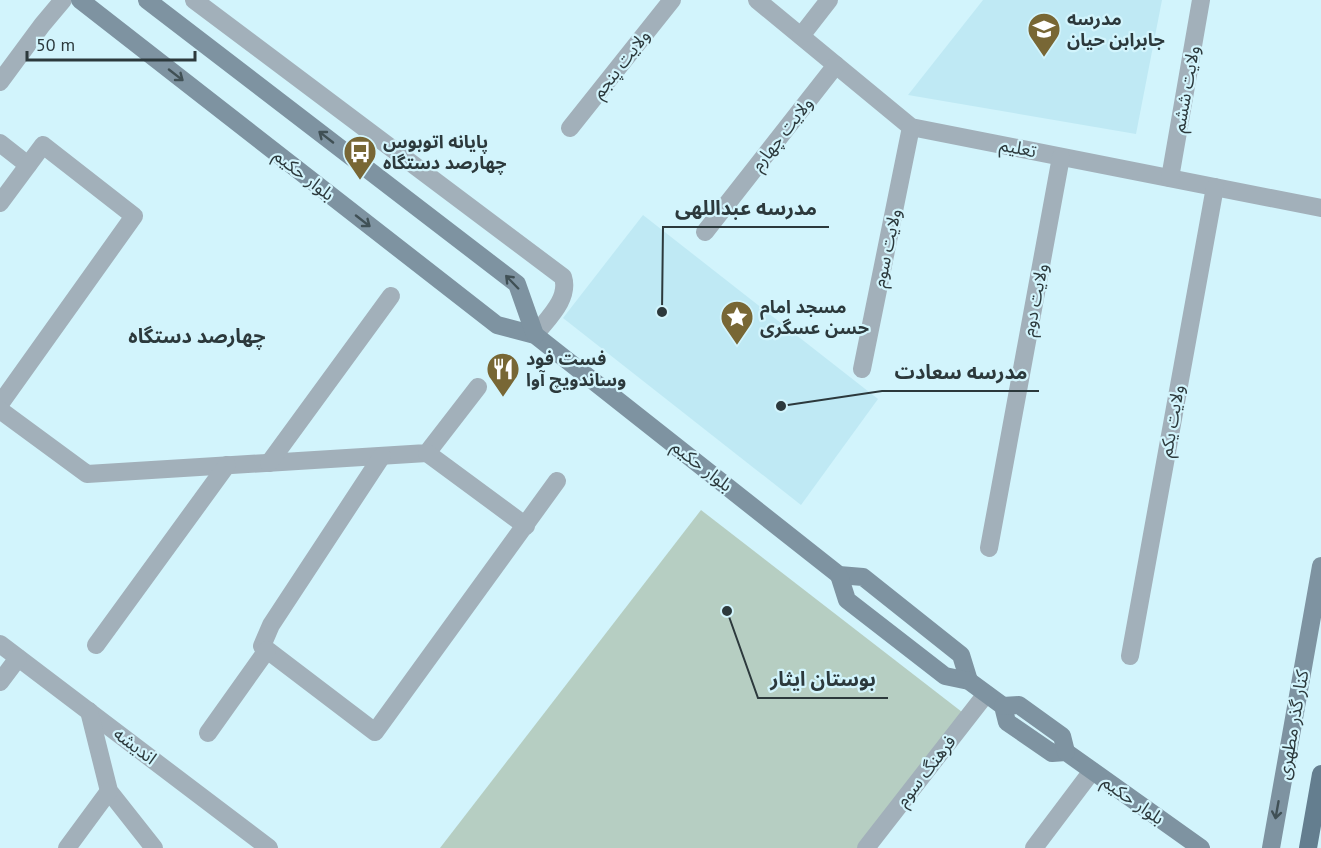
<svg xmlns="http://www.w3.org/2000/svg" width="1321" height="848" font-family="'PT Sans','Noto Sans Arabic',sans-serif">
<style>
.built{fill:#bfe9f4}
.green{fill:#b6cec2}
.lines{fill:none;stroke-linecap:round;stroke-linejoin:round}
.street{stroke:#a2b0ba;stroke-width:18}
.secondary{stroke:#7e93a1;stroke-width:18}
.primary{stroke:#647e8f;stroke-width:18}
.oneway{stroke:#405055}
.labels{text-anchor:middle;stroke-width:4.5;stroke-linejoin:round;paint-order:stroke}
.poi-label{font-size:18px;font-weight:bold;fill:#2c393c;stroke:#d2f4fc;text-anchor:start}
.street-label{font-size:18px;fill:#2c393c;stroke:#d2f4fc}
.neighbourhood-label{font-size:20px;font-weight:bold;fill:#2c393c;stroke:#d2f4fc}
.leader{fill:none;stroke:#2c393c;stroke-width:2}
.callout-dot{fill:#2c393c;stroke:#d2f4fc;stroke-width:2}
.callout-label{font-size:20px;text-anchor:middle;font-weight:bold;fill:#2c393c;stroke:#d2f4fc;stroke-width:4.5;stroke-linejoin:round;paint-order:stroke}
</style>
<rect width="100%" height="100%" fill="#d2f4fc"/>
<g class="built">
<polygon points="983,0 1162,0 1136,134 908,95"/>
<polygon points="643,215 878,399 801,505 563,318"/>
</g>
<polygon class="green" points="701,510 962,712 857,848 440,848"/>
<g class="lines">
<g class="street">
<path d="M 194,0 L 563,277 C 570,299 547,319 535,335"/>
<polyline points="757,0 911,127 1321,208"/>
<polyline points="801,36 829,0"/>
<polyline points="0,82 42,25 63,0"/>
<polyline points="570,128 672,0"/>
<polyline points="0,143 28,165"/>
<polyline points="1170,178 1201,0"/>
<polyline points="0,203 43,145 134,216 0,404"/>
<polyline points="705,232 836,65"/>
<polyline points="862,369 911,127"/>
<polyline points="0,410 87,474 427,453 478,387"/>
<polyline points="427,453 526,526"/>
<polyline points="382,456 271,625 262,646 375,732 557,481"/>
<polyline points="269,463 391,296"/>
<polyline points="989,548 1061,157"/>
<polyline points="0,644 269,848"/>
<polyline points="96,645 227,465"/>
<polyline points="1130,656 1215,187"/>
<polyline points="0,682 18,658"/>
<polyline points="89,711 109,791 154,848"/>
<polyline points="208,733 267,650"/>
<polyline points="67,848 109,791"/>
<polyline points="866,848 986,694"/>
<polyline points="1034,848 1092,771"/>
</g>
<g class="secondary">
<polyline points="80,0 497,325 535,335 839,575 863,577 961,655 969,681"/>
<polyline points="147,0 517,284 535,335"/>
<polyline points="839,575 847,600 945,676 969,681 1003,706 1007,722 1052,753 1066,752 1201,848"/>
<polyline points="1003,706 1019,705 1062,736 1066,752"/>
<polyline points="1271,848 1321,566"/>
</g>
<polyline class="primary" points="1308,848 1321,774"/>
</g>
<defs><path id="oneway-shaft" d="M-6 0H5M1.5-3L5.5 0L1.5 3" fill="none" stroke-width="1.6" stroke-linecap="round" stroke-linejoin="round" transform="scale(1.5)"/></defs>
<g class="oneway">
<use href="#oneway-shaft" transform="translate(176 75) rotate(38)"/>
<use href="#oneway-shaft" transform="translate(326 137) rotate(-142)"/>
<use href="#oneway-shaft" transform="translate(363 221) rotate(38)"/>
<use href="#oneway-shaft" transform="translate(512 282) rotate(-134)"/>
<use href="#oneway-shaft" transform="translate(1277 810) rotate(100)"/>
</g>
<defs>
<g id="school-pin" transform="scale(1.725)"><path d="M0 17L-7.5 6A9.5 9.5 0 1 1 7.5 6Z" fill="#786735" stroke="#d2f4fc"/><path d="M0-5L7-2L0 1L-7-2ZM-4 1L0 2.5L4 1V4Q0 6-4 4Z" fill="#fff"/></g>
<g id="bus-pin" transform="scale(1.725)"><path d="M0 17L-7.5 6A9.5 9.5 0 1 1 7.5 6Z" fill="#786735" stroke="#d2f4fc"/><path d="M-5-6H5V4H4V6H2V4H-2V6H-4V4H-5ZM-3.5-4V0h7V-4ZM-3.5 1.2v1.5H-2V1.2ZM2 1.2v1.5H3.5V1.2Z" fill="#fff"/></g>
<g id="sight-pin" transform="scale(1.725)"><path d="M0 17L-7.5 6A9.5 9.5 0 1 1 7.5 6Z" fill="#786735" stroke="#d2f4fc"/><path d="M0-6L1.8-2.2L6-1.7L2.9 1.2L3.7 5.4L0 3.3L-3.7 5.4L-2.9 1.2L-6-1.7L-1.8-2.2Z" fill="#fff"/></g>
<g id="restaurant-pin" transform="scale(1.725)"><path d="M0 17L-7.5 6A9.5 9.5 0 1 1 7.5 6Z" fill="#786735" stroke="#d2f4fc"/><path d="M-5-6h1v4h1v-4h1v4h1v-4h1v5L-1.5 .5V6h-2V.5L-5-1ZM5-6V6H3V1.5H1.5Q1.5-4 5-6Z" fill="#fff"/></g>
</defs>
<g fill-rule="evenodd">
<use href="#school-pin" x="1044" y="29"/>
<use href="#bus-pin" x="360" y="152"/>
<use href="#sight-pin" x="737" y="317"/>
<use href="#restaurant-pin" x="503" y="369"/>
</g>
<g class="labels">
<g class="poi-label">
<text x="1067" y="25">مدرسه<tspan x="1067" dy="21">جابرابن حیان</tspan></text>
<text x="383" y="148">پایانه اتوبوس<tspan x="383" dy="21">چهارصد دستگاه</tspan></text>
<text x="760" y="313">مسجد امام<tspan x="760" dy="21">حسن عسگری</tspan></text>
<text x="526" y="365">فست فود<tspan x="526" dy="21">وساندویچ آوا</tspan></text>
</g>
<g class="street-label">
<text transform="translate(621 64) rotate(-52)" y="6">ولایت پنجم</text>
<text transform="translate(1186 89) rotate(-80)" y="6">ولایت ششم</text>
<text transform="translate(782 134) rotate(-52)" y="6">ولایت چهارم</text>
<text transform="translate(1018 148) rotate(11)" y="6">تعلیم</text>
<text transform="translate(304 175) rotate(38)" y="6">بلوار حکیم</text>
<text transform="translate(887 248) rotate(-78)" y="6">ولایت سوم</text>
<text transform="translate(1035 300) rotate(-79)" y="6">ولایت دوم</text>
<text transform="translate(1172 421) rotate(-80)" y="6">ولایت یکم</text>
<text transform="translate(702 466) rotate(38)" y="6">بلوار حکیم</text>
<text transform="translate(1293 725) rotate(-80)" y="6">کنار گذر مطهری</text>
<text transform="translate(135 746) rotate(37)" y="6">اندیشه</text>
<text transform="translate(926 771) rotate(-52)" y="6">فرهنگ سوم</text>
<text transform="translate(1133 800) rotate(35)" y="6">بلوار حکیم</text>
</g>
<g class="neighbourhood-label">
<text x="197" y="343">چهارصد دستگاه</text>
</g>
</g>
<path class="leader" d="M662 312L663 227H829M781 406L882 391H1039M727 611L758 698H888"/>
<g class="callout-dot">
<circle cx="662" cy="312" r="6"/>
<circle cx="781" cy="406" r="6"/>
<circle cx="727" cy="611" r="6"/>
</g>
<g class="callout-label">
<text x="746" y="215">مدرسه عبداللهی</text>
<text x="961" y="379">مدرسه سعادت</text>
<text x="823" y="686">بوستان ایثار</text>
</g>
<path d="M27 51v9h168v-9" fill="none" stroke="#2c393c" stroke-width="3"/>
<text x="36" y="51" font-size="18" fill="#2c393c" stroke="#d2f4fc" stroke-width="4.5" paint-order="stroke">50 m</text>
</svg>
